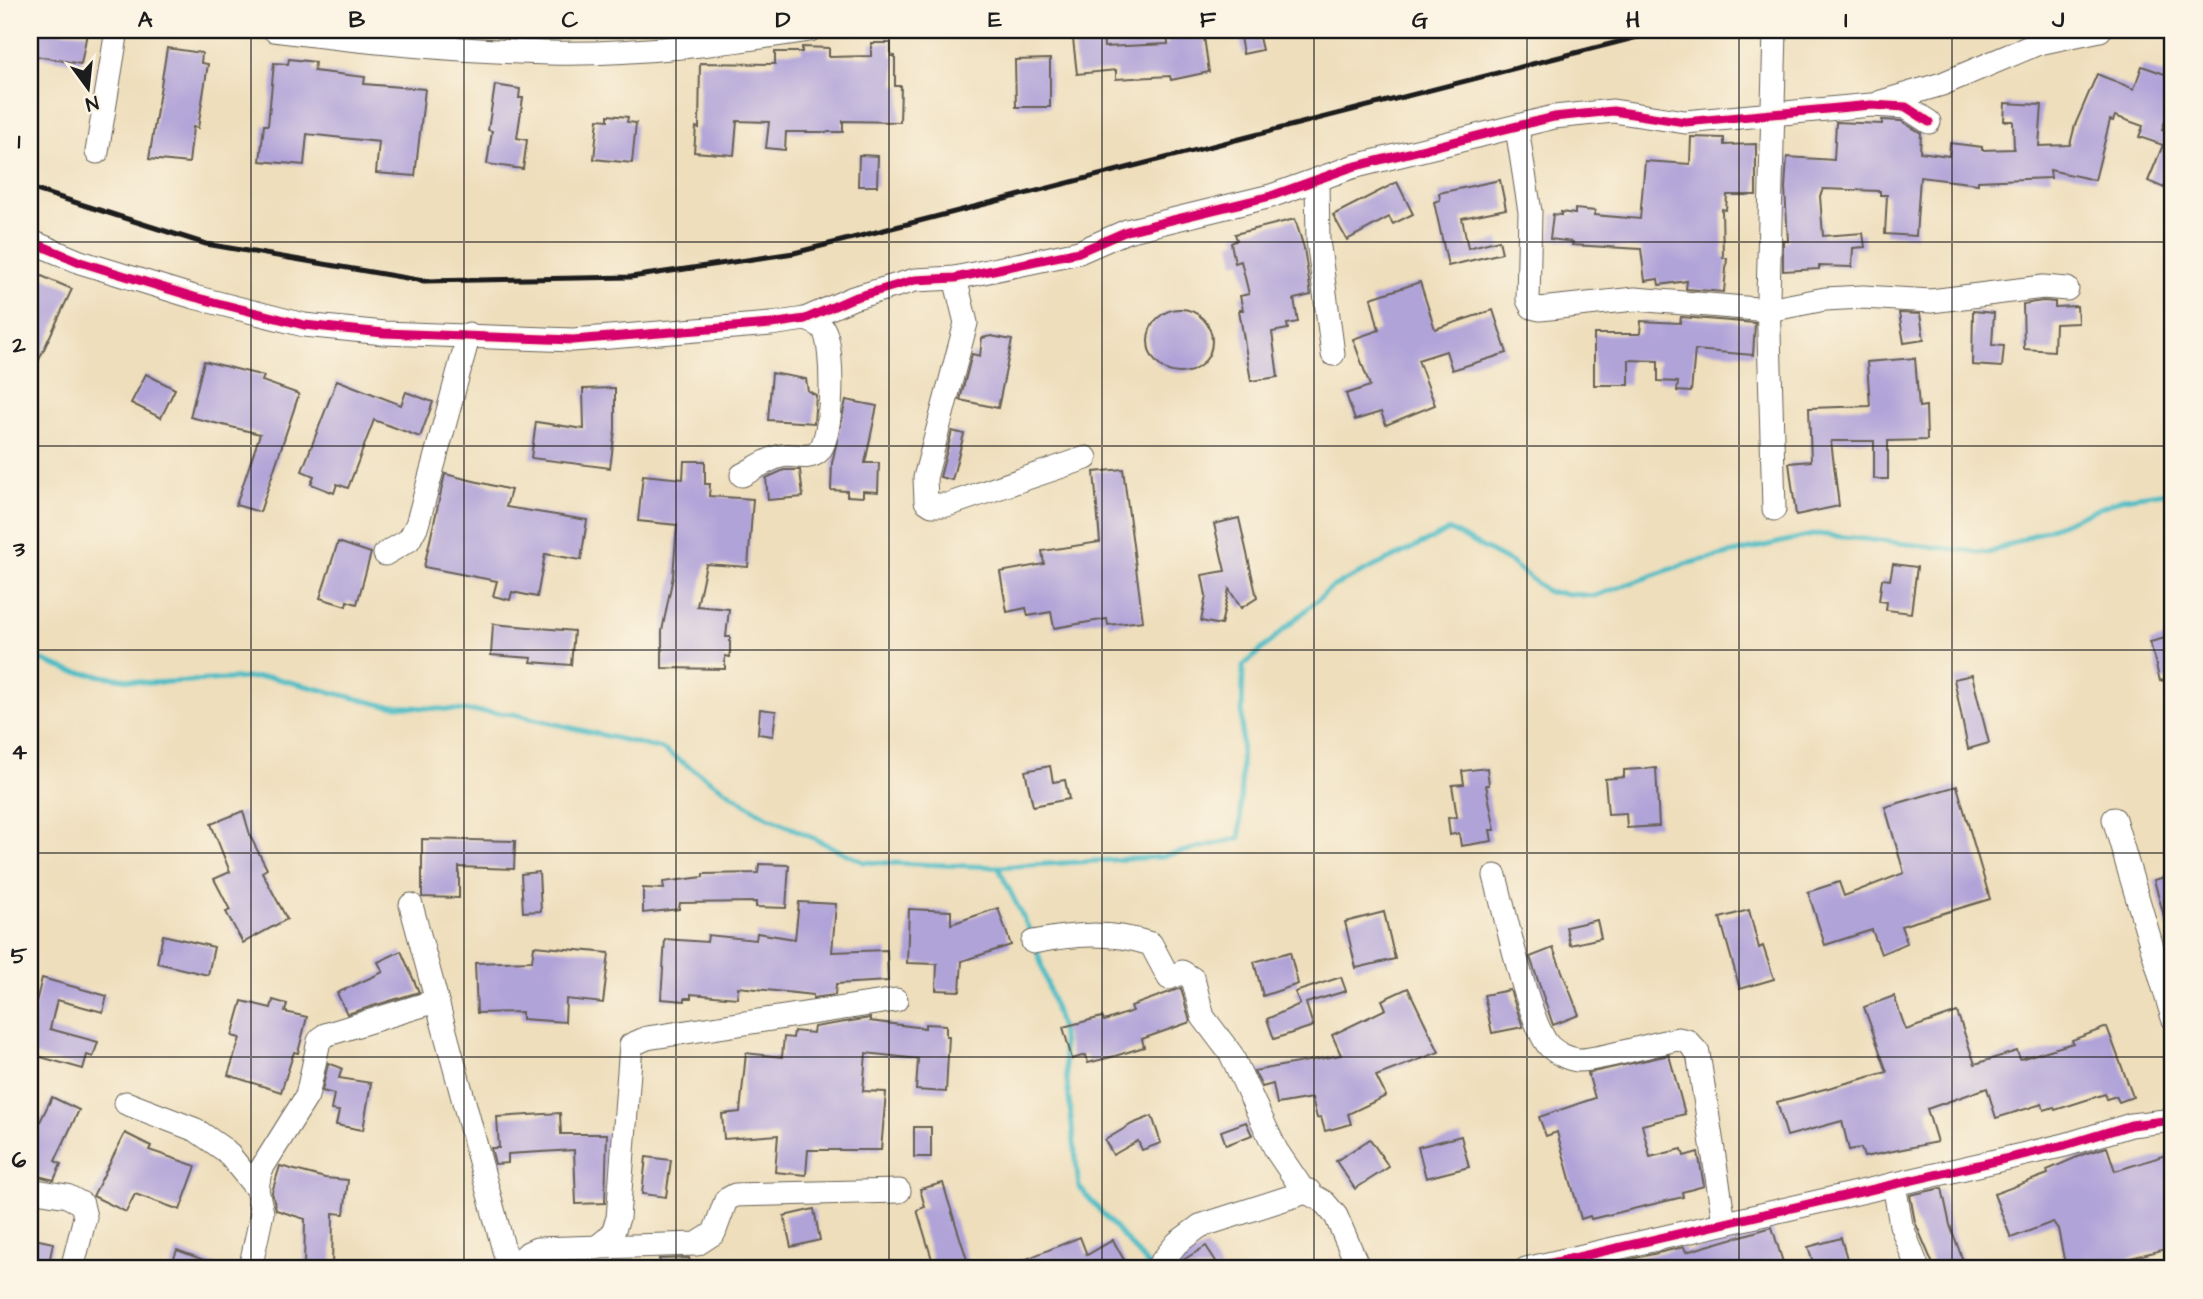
<svg xmlns="http://www.w3.org/2000/svg" width="2203" height="1299" font-family="'Architects Daughter',sans-serif">
<style>
.lines{fill:none;stroke-linecap:round;stroke-linejoin:round}
.stream{stroke:#4ebcc4;stroke-width:5}
.building{fill:#b0a3d8}
.minor-casing{stroke:#666054;stroke-width:25}
.minor{stroke:#fff;stroke-width:23}
.rail{stroke:#1c1c1c;stroke-width:5}
.cycleway-casing{stroke:#fcf5e5;stroke-width:13}
.cycleway{stroke:#d6006c;stroke-width:9}
.grid{fill:none;stroke:#1c1c1c;stroke-width:2;stroke-opacity:0.55}
.neatline{fill:none;stroke:#1c1c1c;stroke-width:2.5}
.grid-label{font-size:23px;text-anchor:middle;font-weight:bold;fill:#1c1c1c}
</style>
<rect width="100%" height="100%" fill="#fcf5e5"/>
<filter id="ink" filterUnits="userSpaceOnUse"><feTurbulence type="fractalNoise" baseFrequency=".0143" numOctaves="2"/><feDisplacementMap in="SourceGraphic" scale="14" xChannelSelector="R" yChannelSelector="G"/><feConvolveMatrix kernelMatrix="1 2 1 2 8 2 1 2 1" color-interpolation-filters="sRGB"/></filter>
<filter id="wash" filterUnits="userSpaceOnUse"><feTurbulence type="fractalNoise" baseFrequency=".00686" numOctaves="4" result="noise"/><feDisplacementMap in="SourceGraphic" scale="28" xChannelSelector="R" yChannelSelector="G"/><feGaussianBlur stdDeviation="1.57" result="paint"/><feColorMatrix in="noise" values="0 0 0 0 0 0 0 0 0 0 0 0 0 0 0 0 0 1.4 0 .05"/><feComposite in="paint" operator="in"/></filter>
<g filter="url(#wash)">
<rect width="100%" height="100%" fill="#eedebc"/>
<g class="lines">
<g class="stream">
<polyline points="30,656 70,671 149,683 270,677 383,705 513,714 662,749 762,814 864,862 998,867 1160,857 1240,838 1243,666 1332,587 1450,530 1510,562 1548,592 1595,596 1685,564 1817,534 1989,553 2124,498 2173,491"/>
<polyline points="998,867 1032,935"/>
<polyline points="1036,947 1061,1029 1079,1187 1150,1267"/>
</g>
</g>
<g id="blocks">
<g class="building">
<polygon points="30,30 87,33 81,64 30,55"/>
<polygon points="1072,30 1103,30 1104,47 1168,44 1167,30 1203,30 1209,72 1171,80 1170,76 1116,79 1116,70 1077,74"/>
<polygon points="1258,33 1262,50 1243,54 1240,37"/>
<polygon points="871,43 891,43 891,56 895,56 895,86 901,86 900,122 843,121 843,132 786,132 785,150 766,148 769,122 737,121 734,155 694,152 696,127 699,128 700,63 775,64 775,52 802,52 802,47 829,48 829,57 871,56"/>
<polygon points="167,48 202,53 201,63 208,64 198,128 193,127 189,163 149,159"/>
<polygon points="289,59 315,62 314,71 365,77 364,84 425,89 415,176 376,173 379,142 307,134 304,165 260,161 264,125 268,125 274,63 288,64"/>
<polygon points="1050,59 1050,107 1016,107 1015,60"/>
<polygon points="2142,66 2173,77 2173,97 2162,130 2168,133 2173,122 2173,185 2166,182 2164,188 2148,181 2163,145 2139,137 2143,126 2115,116 2113,121 2110,120 2095,180 2050,170 2051,178 1978,181 1978,184 1920,177 1916,236 1885,234 1887,195 1880,195 1880,191 1823,189 1820,196 1823,236 1863,233 1865,247 1853,248 1852,267 1819,266 1819,269 1783,271 1783,241 1788,241 1785,188 1787,157 1834,160 1836,122 1882,124 1882,120 1901,121 1921,133 1920,152 1949,156 1950,143 1982,147 1982,150 2014,149 2013,121 2004,121 2005,103 2042,105 2039,146 2070,145 2075,125 2097,74 2134,89"/>
<polygon points="495,85 520,89 519,98 523,98 517,138 527,140 523,169 487,164 492,131 488,130"/>
<polygon points="608,115 628,117 627,122 636,123 632,163 594,159 598,119 608,120"/>
<polygon points="1691,137 1724,138 1724,145 1756,144 1756,195 1727,195 1726,210 1722,209 1723,258 1727,258 1724,292 1686,289 1687,281 1659,285 1658,279 1645,281 1641,249 1572,245 1573,242 1550,239 1553,214 1561,215 1561,212 1575,214 1575,209 1595,211 1594,215 1640,219 1645,161 1690,164"/>
<polygon points="859,155 878,156 877,186 858,186"/>
<polygon points="1500,180 1506,209 1462,218 1468,248 1499,240 1502,253 1448,266 1434,202 1440,200 1439,193"/>
<polygon points="1397,182 1413,214 1393,224 1389,217 1347,240 1333,215"/>
<polygon points="1295,219 1304,248 1311,295 1294,299 1298,322 1287,324 1288,329 1272,332 1278,377 1251,381 1239,310 1243,310 1240,296 1249,294 1241,261 1235,263 1231,243 1237,240 1235,234"/>
<polygon points="30,271 72,289 30,379"/>
<polygon points="1420,282 1435,329 1493,310 1507,353 1452,370 1446,351 1418,360 1435,405 1386,425 1381,412 1355,420 1346,394 1370,386 1353,339 1379,330 1371,298"/>
<polygon points="2043,301 2055,302 2055,307 2077,306 2078,323 2055,324 2054,351 2024,349 2023,304"/>
<circle cx="1180" cy="341" r="32"/>
<polygon points="1973,311 1994,313 1992,345 2004,346 2002,367 1972,365"/>
<polygon points="1899,313 1920,314 1924,340 1904,343"/>
<polygon points="1681,317 1755,323 1753,355 1695,350 1691,392 1677,391 1678,382 1658,381 1658,361 1629,360 1629,385 1594,385 1594,334 1640,334 1641,321 1680,323"/>
<polygon points="991,336 1012,340 998,408 960,400 972,354 980,356 982,338"/>
<polygon points="1915,358 1919,407 1926,406 1927,440 1888,441 1888,479 1874,479 1874,441 1831,441 1839,506 1796,515 1789,463 1811,461 1809,408 1870,406 1867,362"/>
<polygon points="204,361 264,376 262,381 299,394 260,512 236,505 260,434 190,417"/>
<polygon points="772,373 806,379 808,391 816,395 814,423 768,420"/>
<polygon points="146,374 175,389 161,418 131,403"/>
<polygon points="337,380 401,405 406,392 433,402 420,437 374,420 348,488 337,484 334,493 311,484 314,476 302,471"/>
<polygon points="615,388 615,430 610,468 531,458 536,422 584,429 583,389"/>
<polygon points="846,400 877,406 865,463 879,463 878,492 863,491 863,497 847,496 847,491 831,490 832,463"/>
<polygon points="952,431 964,434 952,480 940,477"/>
<polygon points="684,461 705,461 705,484 710,484 709,496 753,499 748,567 706,564 697,606 729,609 726,637 730,637 730,657 725,656 725,669 662,668 662,631 673,576 677,525 638,521 643,475 683,479"/>
<polygon points="1123,469 1143,621 1108,625 1107,619 1054,628 1051,612 1028,616 1026,608 1007,612 1000,572 1044,564 1042,551 1100,542 1094,472"/>
<polygon points="784,470 800,470 803,497 768,500 766,478"/>
<polygon points="445,474 511,490 506,507 587,520 581,560 545,554 537,597 512,592 510,600 493,596 497,581 424,567"/>
<polygon points="1239,518 1257,598 1241,608 1229,589 1221,625 1201,621 1206,596 1202,575 1225,571 1214,524"/>
<polygon points="338,542 371,553 357,604 347,601 346,606 320,598"/>
<polygon points="1893,564 1917,567 1911,613 1886,610 1887,602 1879,601 1882,579 1890,580"/>
<polygon points="493,624 574,631 571,665 531,662 532,658 491,655"/>
<polygon points="2173,636 2173,678 2160,681 2150,642"/>
<polygon points="1972,675 1989,743 1968,749 1954,679"/>
<polygon points="760,709 776,711 773,736 758,734"/>
<polygon points="1050,766 1053,782 1065,780 1069,799 1033,806 1025,771"/>
<polygon points="1487,768 1489,785 1486,785 1495,830 1490,830 1492,841 1461,846 1459,833 1450,835 1448,818 1457,817 1452,785 1464,784 1462,771"/>
<polygon points="1656,768 1659,826 1627,828 1626,813 1608,814 1605,779 1624,777 1624,770"/>
<polygon points="1957,786 1990,899 1901,926 1907,943 1881,954 1872,930 1825,945 1808,892 1839,882 1844,896 1904,873 1885,807"/>
<polygon points="243,811 251,838 267,869 262,872 287,919 243,943 226,912 230,910 214,879 230,872 211,824"/>
<polygon points="422,839 515,841 514,869 459,867 459,898 422,897"/>
<polygon points="759,864 789,865 786,908 756,907 756,902 680,903 679,909 643,913 643,888 664,889 663,882 703,877 703,874 758,873"/>
<polygon points="539,872 541,911 523,912 521,874"/>
<polygon points="2173,875 2173,927 2167,927 2154,880"/>
<polygon points="799,902 836,904 832,952 887,950 888,981 836,984 835,995 813,998 813,995 738,987 737,998 691,994 691,998 685,998 685,1001 661,999 665,939 707,942 708,935 756,940 757,933 795,939"/>
<polygon points="998,908 1011,945 962,961 960,991 936,990 937,964 907,963 909,909 951,911 951,924"/>
<polygon points="1749,910 1759,948 1763,946 1774,979 1740,989 1720,918"/>
<polygon points="1384,912 1395,959 1356,968 1345,922"/>
<polygon points="1597,920 1601,938 1570,945 1566,927"/>
<polygon points="163,935 214,947 208,975 157,963"/>
<polygon points="534,946 609,953 603,1003 566,999 565,1022 522,1019 522,1012 477,1013 475,963 532,961"/>
<polygon points="1553,948 1579,1015 1553,1025 1530,957"/>
<polygon points="401,951 419,992 347,1014 337,993 383,972 378,962"/>
<polygon points="1290,952 1298,984 1263,996 1254,962"/>
<polygon points="1341,977 1346,991 1306,1003 1313,1026 1274,1039 1267,1019 1300,1004 1295,992"/>
<polygon points="42,978 107,996 103,1012 57,1000 50,1029 98,1042 93,1057 87,1055 83,1069 30,1054 30,1026"/>
<polygon points="1181,988 1190,1022 1142,1039 1144,1047 1115,1056 1088,1063 1086,1055 1072,1059 1063,1027 1102,1017 1104,1021 1133,1011 1131,1006"/>
<polygon points="1408,988 1439,1052 1376,1076 1386,1096 1348,1114 1351,1124 1325,1131 1321,1117 1317,1118 1312,1098 1277,1104 1273,1084 1262,1087 1254,1071 1341,1055 1332,1035 1386,1009 1382,1000"/>
<polygon points="1510,990 1523,1027 1492,1033 1484,995"/>
<polygon points="1894,996 1906,1030 1957,1012 1975,1064 2017,1051 2020,1059 2073,1043 2072,1040 2107,1027 2133,1097 2119,1102 2116,1096 2107,1099 2105,1094 2055,1110 2054,1107 2044,1110 2042,1104 1996,1118 1987,1088 1927,1109 1937,1142 1864,1157 1861,1148 1849,1150 1842,1121 1787,1136 1777,1102 1887,1072 1864,1007"/>
<polygon points="273,1000 287,1004 285,1012 307,1017 298,1053 294,1052 281,1092 228,1075 240,1038 232,1036 242,1001 271,1008"/>
<polygon points="870,1018 870,1021 925,1028 925,1024 946,1025 946,1036 949,1036 946,1092 916,1090 918,1059 866,1053 863,1091 886,1092 881,1150 808,1150 806,1175 775,1172 778,1135 724,1139 722,1114 740,1112 746,1053 782,1057 784,1037 793,1038 794,1031 813,1033 814,1027"/>
<polygon points="1669,1055 1685,1114 1642,1125 1650,1157 1682,1149 1684,1156 1698,1152 1704,1186 1682,1192 1683,1197 1591,1219 1590,1216 1581,1219 1557,1132 1546,1136 1539,1117 1595,1098 1588,1073"/>
<polygon points="328,1063 342,1068 339,1078 371,1083 363,1130 336,1125 339,1111 331,1110 334,1094 322,1091"/>
<polygon points="52,1097 79,1110 55,1161 61,1164 54,1180 30,1174 30,1142"/>
<polygon points="560,1113 561,1134 607,1134 605,1203 576,1204 574,1150 508,1154 508,1163 495,1164 491,1148 499,1148 497,1117"/>
<polygon points="1152,1116 1161,1143 1142,1150 1138,1141 1113,1155 1105,1140 1132,1124"/>
<polygon points="1246,1122 1252,1135 1226,1145 1221,1131"/>
<rect x="914" y="1127" width="17" height="30"/>
<polygon points="125,1133 151,1146 149,1150 196,1166 180,1210 135,1194 126,1212 93,1196"/>
<polygon points="1461,1136 1469,1167 1426,1178 1418,1147"/>
<polygon points="1370,1139 1389,1167 1355,1189 1336,1161"/>
<polygon points="2107,1147 2115,1171 2173,1153 2173,1247 2088,1269 2066,1269 2058,1229 2053,1222 2011,1238 1994,1194 2048,1174 2047,1170 2084,1154"/>
<polygon points="646,1157 671,1160 666,1197 642,1194"/>
<polygon points="280,1166 325,1178 348,1180 344,1214 333,1213 332,1269 304,1269 305,1219 276,1210 272,1192"/>
<polygon points="943,1183 948,1200 970,1269 935,1269 917,1210 925,1207 920,1189"/>
<polygon points="1942,1188 1950,1225 1966,1269 1935,1269 1915,1222 1910,1195"/>
<polygon points="814,1209 820,1240 791,1247 784,1216"/>
<polygon points="1772,1227 1785,1269 1587,1269 1684,1247 1686,1252"/>
<polygon points="1080,1237 1087,1255 1113,1240 1129,1269 1002,1269"/>
<polygon points="30,1238 53,1243 48,1269 30,1269"/>
<polygon points="1841,1238 1850,1269 1815,1269 1808,1247"/>
<polygon points="1206,1246 1221,1269 1174,1269 1180,1262"/>
<polygon points="177,1250 225,1268 225,1269 170,1269"/>
<polygon points="689,1258 692,1269 662,1269 659,1259"/>
</g>
</g>
</g>
<g filter="url(#ink)">
<use href="#blocks" fill-opacity="0" stroke="#666054" stroke-width="2"/>
<g class="lines">
<g class="minor-casing">
<g id="minor">
<path d="M 274,30 C 366,42 458,51 550,53 C 637,55 725,43 810,30"/>
<polyline points="1881,102 1942,84 2039,43 2100,30"/>
<polyline points="1517,128 1530,212 1528,300 1532,307 1540,309 1635,299 1769,310 1825,299 1863,297 1931,301 2043,287 2067,289"/>
<polyline points="97,152 117,30"/>
<polyline points="1317,181 1318,240 1333,354"/>
<polyline points="30,241 80,262 194,297 304,325 384,333 573,340 771,324 805,319 853,298 915,280 955,278 1079,252 1127,231 1271,196 1352,167 1554,117 1613,111 1685,122 1871,105 1906,107 1929,122"/>
<polyline points="955,278 966,323 925,478 926,501 932,505 947,505 1086,458"/>
<path d="M 742,475 C 754,469 768,459 781,456 C 793,453 808,461 818,452 C 834,438 834,348 824,330 C 820,324 811,321 805,319"/>
<polyline points="1774,509 1768,297 1775,30"/>
<polyline points="385,554 409,540 417,525 469,334"/>
<polyline points="2114,819 2173,1018"/>
<path d="M 1495,876 C 1505,912 1528,1022 1549,1046 C 1556,1053 1568,1059 1578,1060 C 1595,1061 1656,1043 1678,1039 L 1687,1041 L 1698,1053 L 1724,1222"/>
<polyline points="411,905 509,1269"/>
<path d="M 1033,942 C 1074,934 1109,931 1151,944 L 1169,978 L 1182,972 L 1193,979 L 1203,1017 L 1231,1054 L 1276,1150 L 1303,1190 L 1324,1202 L 1336,1216 L 1359,1269"/>
<polyline points="126,1103 196,1130 226,1151 257,1189"/>
<polyline points="1894,1184 1901,1225 1918,1269"/>
<polyline points="30,1190 67,1196 82,1204 85,1217 72,1269"/>
<polyline points="596,1248 612,1235 618,1218 631,1045 647,1038 896,1000"/>
<polyline points="250,1269 262,1213 257,1189 260,1171 307,1096 319,1041 325,1035 436,1001"/>
<polyline points="511,1269 528,1253 537,1249 697,1244 714,1233 726,1200 735,1195 899,1191"/>
<polyline points="1156,1269 1177,1243 1200,1226 1309,1191"/>
<polyline points="1526,1269 2065,1145 2131,1125 2173,1120"/>
</g>
</g>
<use href="#minor" class="minor"/>
<polyline class="rail" points="30,188 206,244 424,281 631,277 794,253 1665,30"/>
<g class="cycleway-casing">
<g id="cycleway">
<polyline points="30,241 80,262 194,297 304,325 384,333 573,340 771,324 805,319 853,298 915,280 955,278 1079,252 1127,231 1271,196 1352,167 1554,117 1613,111 1685,122 1871,105 1906,107 1929,122"/>
<polyline points="1526,1269 2065,1145 2131,1125 2173,1120"/>
</g>
</g>
<use href="#cycleway" class="cycleway"/>
</g>
</g>
<path class="grid" d="M 251,30 L 251,1269M 464,30 L 464,1269M 676,30 L 676,1269M 889,30 L 889,1269M 1102,30 L 1102,1269M 1314,30 L 1314,1269M 1527,30 L 1527,1269M 1739,30 L 1739,1269M 1952,30 L 1952,1269M 30,242 L 2173,242M 30,446 L 2173,446M 30,650 L 2173,650M 30,853 L 2173,853M 30,1057 L 2173,1057"/>
<rect width="2203" height="1299" fill="none" stroke="#fcf5e5" stroke-width="77"/>
<g transform="translate(88 88) rotate(165)" stroke="#fcf5e5" stroke-width="5" paint-order="stroke">
<path d="M0-5L12 26L0 18L-12 26Z" fill="#1c1c1c"/>
<text y="-10" font-size="19" font-weight="bold" text-anchor="middle" fill="#1c1c1c">N</text>
</g>
<rect x="38" y="38" width="2126" height="1222" class="neatline"/>
<g class="grid-label">
<text x="145" y="27">A</text>
<text x="357" y="27">B</text>
<text x="570" y="27">C</text>
<text x="783" y="27">D</text>
<text x="995" y="27">E</text>
<text x="1208" y="27">F</text>
<text x="1420" y="27">G</text>
<text x="1633" y="27">H</text>
<text x="1846" y="27">I</text>
<text x="2058" y="27">J</text>
<text x="19" y="148">1</text>
<text x="19" y="352">2</text>
<text x="19" y="556">3</text>
<text x="19" y="759">4</text>
<text x="19" y="963">5</text>
<text x="19" y="1167">6</text>
</g>
</svg>
